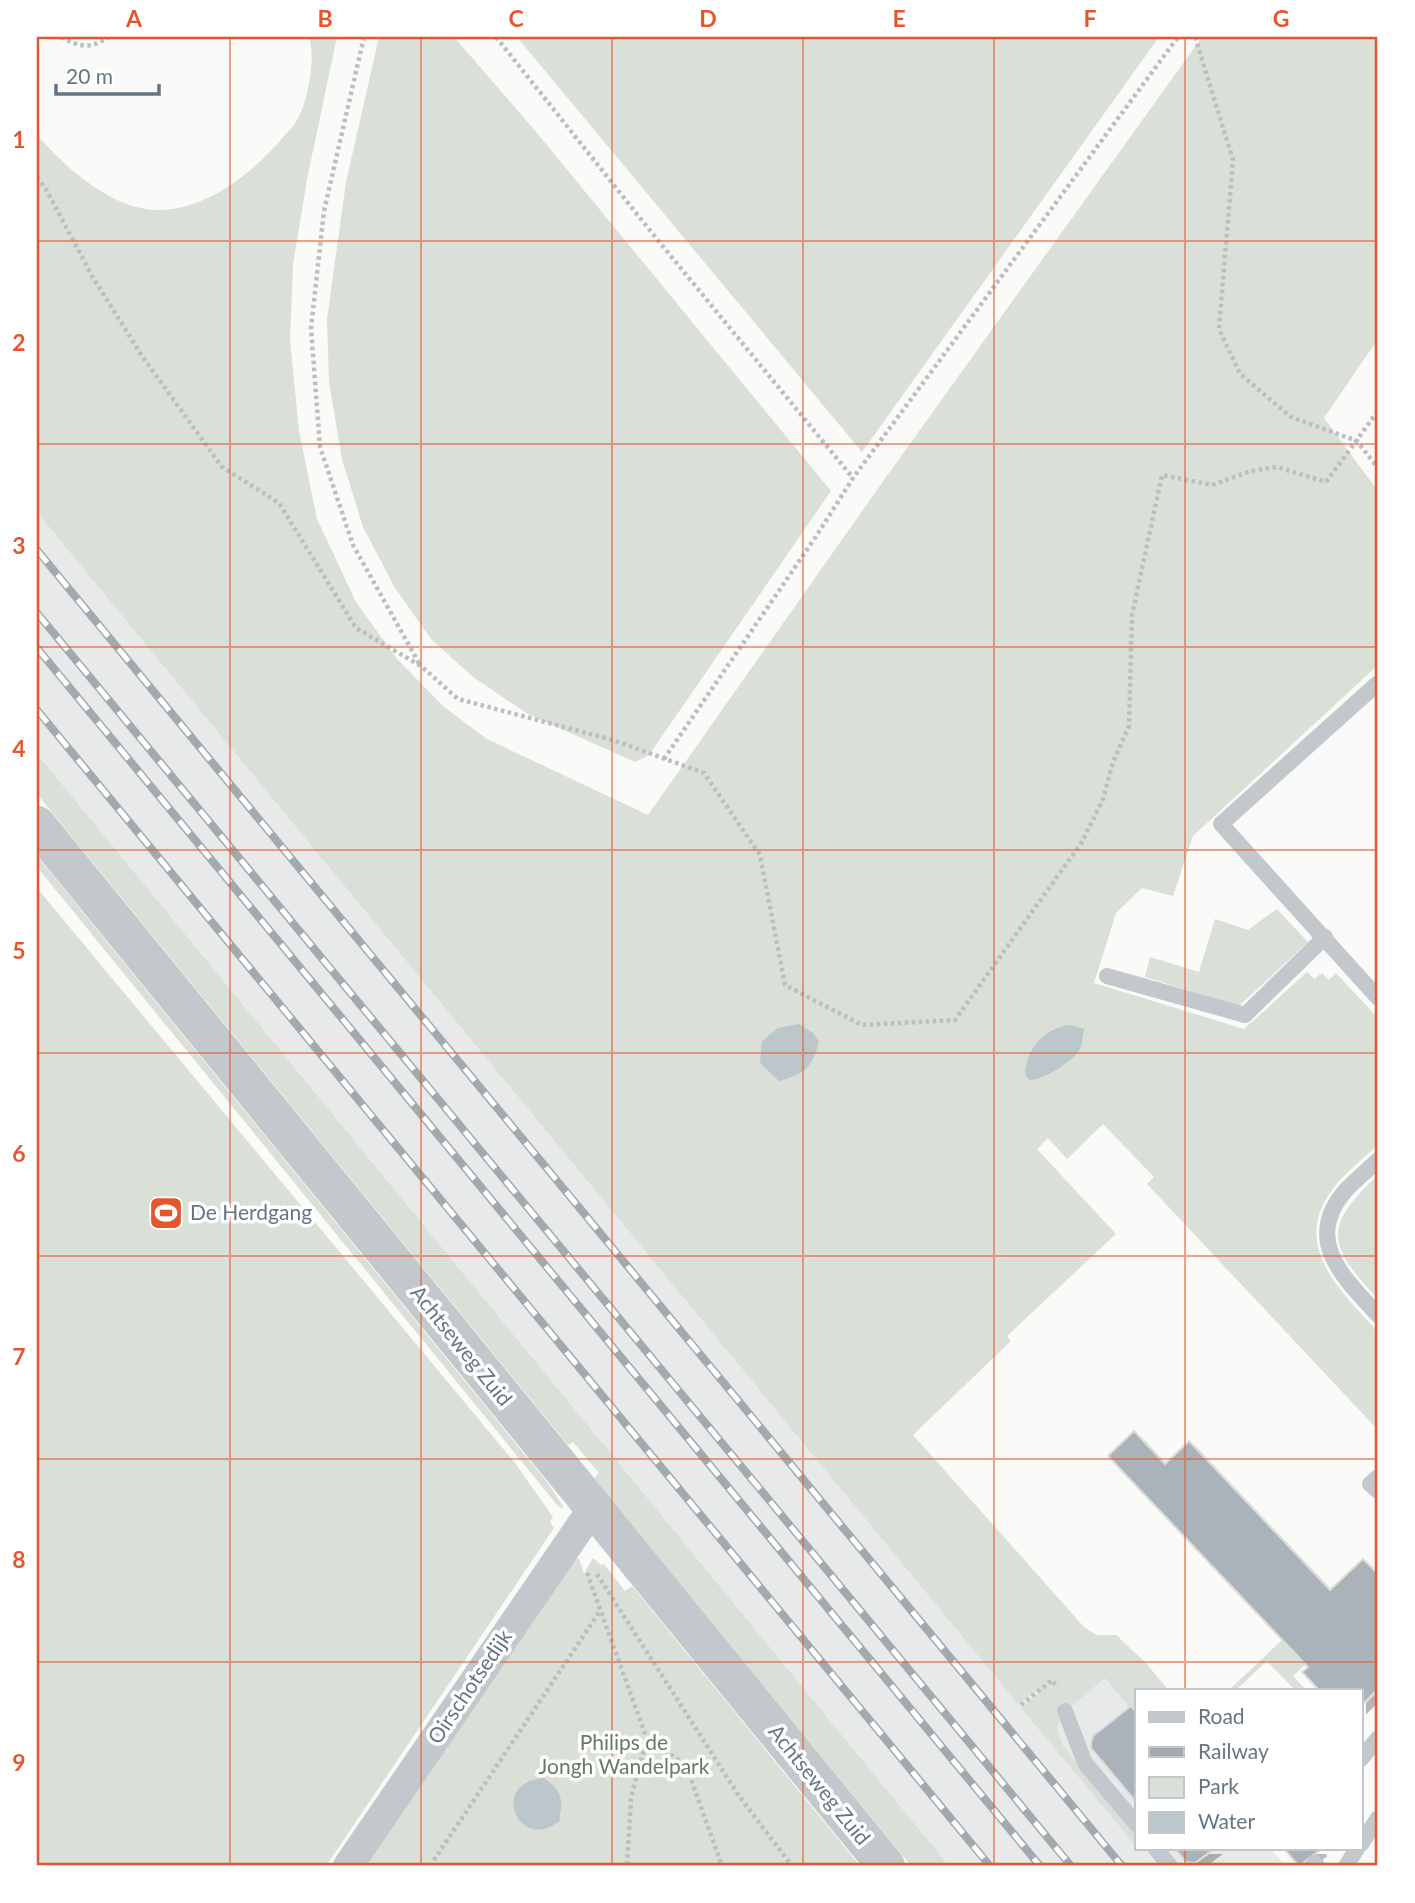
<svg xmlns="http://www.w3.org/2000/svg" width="1415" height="1903" font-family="Lato,sans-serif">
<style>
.built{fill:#e8e9e9}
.green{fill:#dadfd7}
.water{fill:#bbc7cb}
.building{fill:#aab3b9;stroke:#dcdcda;stroke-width:2;filter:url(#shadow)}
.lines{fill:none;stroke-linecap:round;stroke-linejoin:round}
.path{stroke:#bbbfc2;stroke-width:4.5;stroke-dasharray:3.5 3.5;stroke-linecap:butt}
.service{stroke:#c3c8cc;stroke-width:16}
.minor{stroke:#c3c8cc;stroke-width:30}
.tertiary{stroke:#c3c8cc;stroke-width:38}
.rail-casing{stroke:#a2aab0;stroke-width:8}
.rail{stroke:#fff;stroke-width:5;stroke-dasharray:16;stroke-linecap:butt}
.grid{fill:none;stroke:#e4572e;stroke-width:2;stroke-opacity:0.55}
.labels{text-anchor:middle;stroke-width:7;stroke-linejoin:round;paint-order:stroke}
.poi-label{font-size:21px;fill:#657683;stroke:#fff;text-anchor:start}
.street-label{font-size:21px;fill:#657683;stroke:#fff}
.park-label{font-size:21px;fill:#687a64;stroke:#fff}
.neatline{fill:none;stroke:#e4572e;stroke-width:2.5}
.grid-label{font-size:23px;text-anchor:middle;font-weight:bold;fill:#e4572e}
</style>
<defs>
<filter id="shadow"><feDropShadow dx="6" dy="6" stdDeviation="0" flood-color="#0004"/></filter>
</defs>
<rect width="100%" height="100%" fill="#fafaf8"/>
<polygon class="built" points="37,425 1081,1679 1111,1656 1137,1691 1137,1849 1271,1849 1286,1866 922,1866 37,779"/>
<g class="green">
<path d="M 309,37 L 337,37 L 307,179 L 293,265 L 290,339 L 299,431 L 317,519 L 356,602 L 397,659 L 444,707 L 487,739 L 648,815 L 884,480 L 1202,37 L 1378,37 L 1378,339 L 1324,418 L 1378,491 L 1378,665 L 1193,836 L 1173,896 L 1142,888 L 1116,913 L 1094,983 L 1244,1029 L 1307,972 L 1314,979 L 1322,973 L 1329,980 L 1336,973 L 1378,1018 L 1378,1145 C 1363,1159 1344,1173 1332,1190 C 1290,1247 1342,1292 1378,1332 L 1378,1430 L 1147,1184 L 1154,1177 L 1103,1124 L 1067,1159 L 1048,1138 L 1037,1149 L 1116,1234 L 1007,1336 L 1011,1341 L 913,1435 L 1085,1628 L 1097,1635 L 1116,1635 L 1146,1663 L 1169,1691 L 1137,1691 L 1137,1716 L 1105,1678 L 1062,1714 C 1054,1727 1058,1734 1064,1747 L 1137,1837 L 1137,1847 L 1021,1708 L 1039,1693 L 1037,1689 L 1018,1704 L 37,512 L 37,135 C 63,164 97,196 136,207 C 190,222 247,179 280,141 C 285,134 293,128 297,120 C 308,102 316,57 309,37 Z"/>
<polygon points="379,37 454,37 532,127 831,491 649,755 635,762 528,714 473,677 431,639 395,588 363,527 342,459 329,382 327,319 346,182"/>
<polygon points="517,37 1159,37 862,452"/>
<polygon points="37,754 949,1866 911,1866 594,1478 599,1473 573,1442 568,1445 37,794"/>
<polygon points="37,856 547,1482 563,1506 563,1509 558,1506 37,867"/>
<polygon points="37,888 515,1463 553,1517 550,1522 554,1528 326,1866 37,1866"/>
<polygon points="1277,909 1308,942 1239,1006 1145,977 1150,957 1199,972 1215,919 1248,930"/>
<path d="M 1378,1175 L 1378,1294 L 1376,1297 C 1326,1243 1324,1226 1378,1175 Z"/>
<polygon points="571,1557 579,1559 584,1574 593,1558 601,1565 604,1564 625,1591 632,1586 860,1866 358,1866"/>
<polygon points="1282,1640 1305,1665 1293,1676 1307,1691 1296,1691 1267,1661 1235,1691 1228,1691"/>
</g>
<g class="water">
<path d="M 799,1024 L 813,1033 L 819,1042 C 812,1068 804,1074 779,1081 L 760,1063 L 762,1041 L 778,1028 Z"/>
<path d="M 1070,1025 L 1085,1029 C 1082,1033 1083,1042 1080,1049 C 1074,1061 1042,1081 1029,1080 L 1025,1075 C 1026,1049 1044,1028 1070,1025 Z"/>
<path d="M 544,1778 C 563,1792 563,1799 559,1822 C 555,1824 549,1828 544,1829 C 514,1837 494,1782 544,1778 Z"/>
</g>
<g class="building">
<polygon points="1134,1431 1165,1464 1189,1441 1330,1590 1363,1559 1378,1574 1378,1689 1361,1706 1361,1691 1320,1691 1302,1672 1308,1667 1108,1456"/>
<polygon points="1131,1706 1137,1713 1137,1803 1091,1748 1091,1743 1093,1736"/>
<polygon points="1175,1849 1214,1849 1195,1863 1186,1862"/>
<polygon points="1284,1849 1319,1849 1320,1850 1299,1866"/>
</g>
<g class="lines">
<g class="path">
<path d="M 61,37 C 82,48 89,49 109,37"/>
<polyline points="364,37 324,211 311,328 320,447 353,545 420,665"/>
<polyline points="496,37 656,238 853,478"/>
<polyline points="1195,37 1233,160 1219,329 1240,374 1291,417 1357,441 1378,468"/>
<polyline points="37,177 47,191 92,276 142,356 222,467 279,503 356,628 421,666 458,699 613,740 704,773 760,855 785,985 862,1025 955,1020 1082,842 1103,799 1113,762 1129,726 1132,615 1162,475 1212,485 1251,471 1277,467 1326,482 1378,411"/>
<polyline points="664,759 817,535 853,478 1178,37"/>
<polyline points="587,1573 647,1739 631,1797 627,1866"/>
<polyline points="597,1574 739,1796 792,1866"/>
<polyline points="1021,1705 1052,1680 1057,1688"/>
<polyline points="647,1739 686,1765 722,1866"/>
<polyline points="430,1866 600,1611"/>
</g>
<g class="service">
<polyline points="1378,683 1221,824 1378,998"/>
<polyline points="1107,976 1245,1015 1325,937"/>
<path d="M 1378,1160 C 1368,1170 1356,1179 1346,1190 C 1302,1240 1344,1278 1378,1315"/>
<polyline points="1378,1477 1370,1484 1378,1491"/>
<polyline points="1065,1711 1085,1763 1137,1825"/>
<polyline points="1361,1759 1378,1738"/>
<polyline points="1361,1844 1378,1818"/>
<polyline points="1156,1849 1170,1866"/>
<polyline points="1315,1863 1317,1866"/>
<polyline points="1346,1866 1357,1849"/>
</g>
<polyline class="minor" points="348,1866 593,1508"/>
<polyline class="tertiary" points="37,825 886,1866"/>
<g class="rail-casing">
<g id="rail">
<polyline points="37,550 1122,1866"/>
<polyline points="37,613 1071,1866"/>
<polyline points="37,648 1040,1866"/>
<polyline points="37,710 990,1866"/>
</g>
</g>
<use href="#rail" class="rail"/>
</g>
<path class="grid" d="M 230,37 L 230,1866M 421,37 L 421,1866M 612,37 L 612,1866M 803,37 L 803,1866M 994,37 L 994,1866M 1185,37 L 1185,1691M 37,241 L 1378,241M 37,444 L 1378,444M 37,647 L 1378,647M 37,850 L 1378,850M 37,1053 L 1378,1053M 37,1256 L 1378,1256M 37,1459 L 1378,1459M 37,1662 L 1378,1662M 1185,1849 L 1185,1866"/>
<defs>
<g id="stadium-square" transform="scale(1.75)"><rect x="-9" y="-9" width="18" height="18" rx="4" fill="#e4572e" stroke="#fff"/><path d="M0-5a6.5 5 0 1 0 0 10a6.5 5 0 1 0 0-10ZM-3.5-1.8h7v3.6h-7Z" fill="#fff"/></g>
</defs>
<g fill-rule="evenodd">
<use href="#stadium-square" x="166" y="1213"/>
</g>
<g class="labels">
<g class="poi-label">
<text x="190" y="1220">De Herdgang</text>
</g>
<g class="street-label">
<text transform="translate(461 1346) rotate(51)" y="7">Achtseweg Zuid</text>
<text transform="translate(470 1687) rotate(-56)" y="7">Oirschotsedijk</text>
<text transform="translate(819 1785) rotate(51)" y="7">Achtseweg Zuid</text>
</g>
<g class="park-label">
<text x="624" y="1750">Philips de<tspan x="624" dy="24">Jongh Wandelpark</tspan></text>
</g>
</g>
<rect width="1415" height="1903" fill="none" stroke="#ffffff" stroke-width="77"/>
<rect x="1135" y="1689" width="228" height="161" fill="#ffffff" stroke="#c1c8cd" stroke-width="2"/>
<rect x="1149" y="1712" width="35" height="10" fill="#c3c8cc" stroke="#c1c8cd" stroke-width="2"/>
<text x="1198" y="1724" font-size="21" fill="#657683">Road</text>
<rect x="1149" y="1747" width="35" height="10" fill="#a2aab0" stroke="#c1c8cd" stroke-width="2"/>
<text x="1198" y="1759" font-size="21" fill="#657683">Railway</text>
<rect x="1149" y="1777" width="35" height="21" fill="#dadfd7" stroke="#c1c8cd" stroke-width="2"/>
<text x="1198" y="1794" font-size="21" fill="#657683">Park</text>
<rect x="1149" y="1812" width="35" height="21" fill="#bbc7cb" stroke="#c1c8cd" stroke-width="2"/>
<text x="1198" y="1829" font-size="21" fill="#657683">Water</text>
<path d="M56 84v10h103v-10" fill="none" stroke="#657683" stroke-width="3.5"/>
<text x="66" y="84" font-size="21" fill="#657683" stroke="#ffffff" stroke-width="5" paint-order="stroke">20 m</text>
<rect x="38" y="38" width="1338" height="1826" class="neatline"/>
<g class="grid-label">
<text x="134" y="27">A</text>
<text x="325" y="27">B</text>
<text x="516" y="27">C</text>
<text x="708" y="27">D</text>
<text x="899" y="27">E</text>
<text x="1090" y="27">F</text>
<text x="1281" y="27">G</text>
<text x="19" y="148">1</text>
<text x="19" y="351">2</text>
<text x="19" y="554">3</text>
<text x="19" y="757">4</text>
<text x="19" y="959">5</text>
<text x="19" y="1162">6</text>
<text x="19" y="1365">7</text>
<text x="19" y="1568">8</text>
<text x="19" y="1771">9</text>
</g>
</svg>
